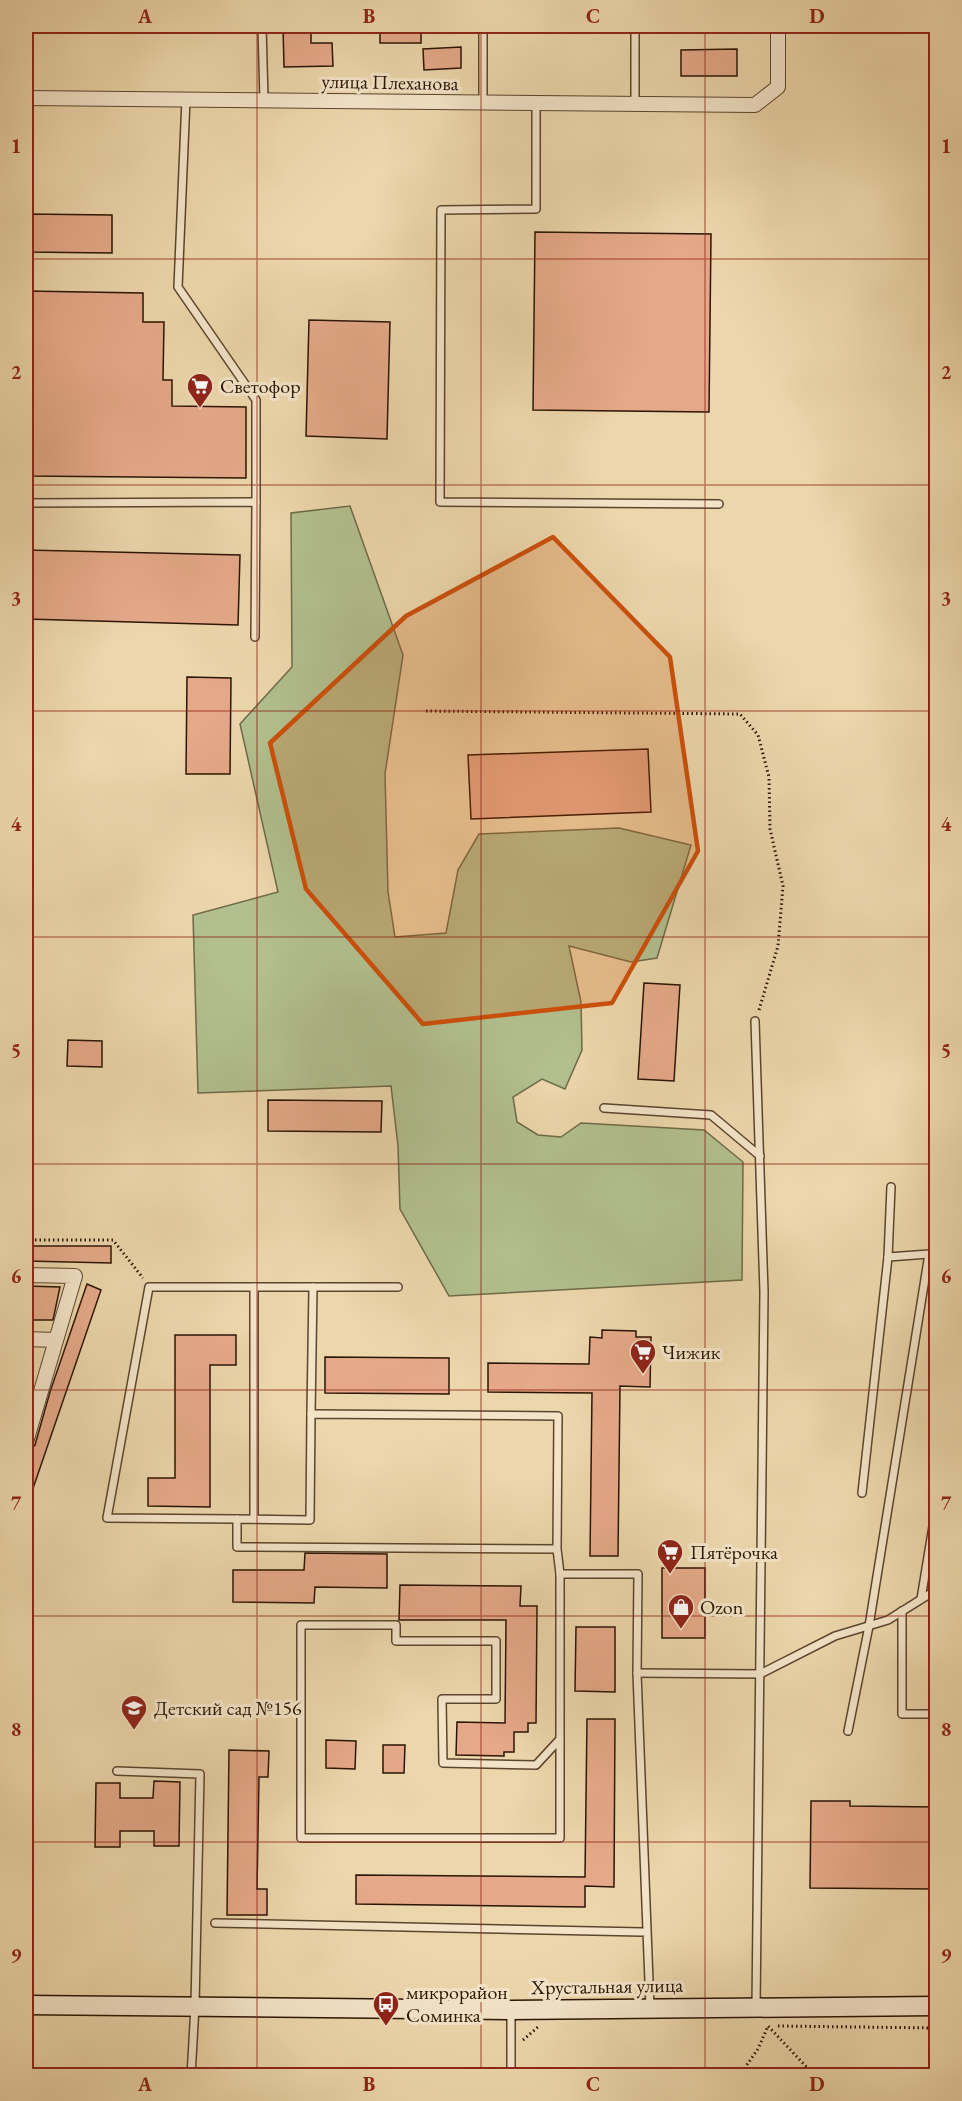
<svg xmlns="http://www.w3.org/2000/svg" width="962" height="2101" font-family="'EB Garamond',serif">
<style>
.green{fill:#b2bf8e;stroke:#6e6a48;stroke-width:1.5}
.building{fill:#e5a989;stroke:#2b1503;stroke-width:1.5}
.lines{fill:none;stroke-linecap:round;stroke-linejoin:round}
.lane-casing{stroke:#5b452d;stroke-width:10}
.street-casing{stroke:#5b452d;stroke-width:16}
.secondary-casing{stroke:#2b1503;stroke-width:21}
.path{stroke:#2b1503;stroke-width:3;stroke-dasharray:1.5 3;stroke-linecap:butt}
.lane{stroke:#f3e4c8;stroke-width:7}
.street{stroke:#f3e4c8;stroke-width:14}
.secondary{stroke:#f3e4c8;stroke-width:18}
.marked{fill:#cc4f0b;fill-opacity:0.2;stroke:#cc4f0b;stroke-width:4.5;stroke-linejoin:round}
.grid{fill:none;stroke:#8f2418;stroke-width:1.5;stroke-opacity:0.55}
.labels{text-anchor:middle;stroke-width:6;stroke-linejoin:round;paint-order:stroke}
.street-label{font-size:20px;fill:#2b1503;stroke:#f3e4c8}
.poi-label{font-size:20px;fill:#2b1503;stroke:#f3e4c8;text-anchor:start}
.neatline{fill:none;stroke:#8f2418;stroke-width:2}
.grid-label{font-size:20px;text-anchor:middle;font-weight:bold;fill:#8f2418}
</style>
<rect width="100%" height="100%" fill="#ecd6ab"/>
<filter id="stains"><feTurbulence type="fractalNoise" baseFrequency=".00333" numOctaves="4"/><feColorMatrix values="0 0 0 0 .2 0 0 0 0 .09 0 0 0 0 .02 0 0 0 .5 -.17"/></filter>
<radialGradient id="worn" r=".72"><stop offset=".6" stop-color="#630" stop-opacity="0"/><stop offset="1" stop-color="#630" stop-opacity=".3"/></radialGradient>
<polygon class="green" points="350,506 403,655 385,774 388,892 395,937 446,933 458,870 479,834 619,828 691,845 657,958 631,962 569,946 581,1002 582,1050 565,1089 542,1079 513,1097 517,1122 538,1135 561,1137 581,1123 704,1130 743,1162 742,1280 449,1296 400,1209 398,1146 391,1086 198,1093 193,915 278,892 240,724 292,667 291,513"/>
<g class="building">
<polygon points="283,26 311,26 311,43 332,43 333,66 284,67"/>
<rect x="380" y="26" width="41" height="17"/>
<polygon points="461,47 461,68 424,70 423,49"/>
<polygon points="737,49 737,76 681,76 681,50"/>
<polygon points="26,214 112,215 112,253 26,252"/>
<polygon points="535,232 711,234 709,412 533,410"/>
<polygon points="26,291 143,293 143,322 164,322 163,380 172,380 172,406 246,407 246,478 26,476"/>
<polygon points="309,320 390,322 387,439 306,436"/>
<polygon points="26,550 240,555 238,625 26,619"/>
<polygon points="187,677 231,678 230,774 186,774"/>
<polygon points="648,749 651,812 471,819 468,755"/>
<polygon points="644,983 680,985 674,1081 638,1079"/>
<polygon points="68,1040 102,1041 102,1067 67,1066"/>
<polygon points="268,1100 382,1101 381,1132 268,1131"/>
<polygon points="26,1246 111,1246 111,1263 26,1261"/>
<polygon points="87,1284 101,1290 28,1503 26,1503 26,1464 30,1450 35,1445 50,1392"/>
<polygon points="26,1286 60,1287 53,1320 26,1320"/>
<polygon points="602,1330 636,1331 636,1337 651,1337 650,1387 620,1386 618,1556 590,1556 592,1393 488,1392 488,1363 589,1364 590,1337 602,1338"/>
<polygon points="175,1335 236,1335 236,1365 210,1365 210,1507 148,1506 148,1478 175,1478"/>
<polygon points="325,1357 449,1358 449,1394 325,1393"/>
<polygon points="305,1553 387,1554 387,1588 315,1587 314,1603 233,1602 233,1570 304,1570"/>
<rect x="662" y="1568" width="43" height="70"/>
<polygon points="400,1585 521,1586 520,1606 537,1606 536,1723 528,1723 528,1732 514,1732 514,1752 504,1752 504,1756 456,1755 457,1722 505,1723 506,1620 399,1620"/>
<polygon points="576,1627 615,1627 615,1692 575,1691"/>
<polygon points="587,1719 615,1719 614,1887 585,1886 585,1907 356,1904 356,1875 585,1877"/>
<polygon points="326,1740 356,1741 355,1769 326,1768"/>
<polygon points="383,1745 405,1745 404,1773 383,1773"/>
<polygon points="229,1750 269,1751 268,1777 259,1777 257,1889 267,1889 267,1915 227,1915"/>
<polygon points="154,1781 180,1782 179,1846 154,1846 154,1831 120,1831 120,1847 95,1847 96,1783 120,1783 120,1798 153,1798"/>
<polygon points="811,1801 850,1801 850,1806 936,1807 936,1889 810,1888"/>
</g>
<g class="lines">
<g class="lane-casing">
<g id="lane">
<polyline points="262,26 264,100"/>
<polyline points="483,26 483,102"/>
<polyline points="186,99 178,287 256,400 256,502"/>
<polyline points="536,103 536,209 441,210 440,502 719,504"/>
<polyline points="635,104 635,26"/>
<polyline points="26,503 256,502 255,637"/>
<polyline points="755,1021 764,1292 756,2007"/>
<polyline points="604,1108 711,1115 760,1156"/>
<polyline points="888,1257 929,1254 936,1252"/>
<polyline points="254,1287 254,1519"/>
<polyline points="311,1414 313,1287"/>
<polyline points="862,1493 888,1257 891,1187"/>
<polyline points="237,1519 107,1518 149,1287 398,1287"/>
<polyline points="557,1549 237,1547 237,1519 310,1520 311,1414 558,1416 557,1549 560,1574 560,1838 301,1838 301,1625 396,1625 396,1641 496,1641 496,1699 442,1699 443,1763 536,1765 560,1739"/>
<polyline points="560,1574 638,1574 637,1673 650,2007"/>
<polyline points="921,1599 936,1508"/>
<polyline points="902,1611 902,1714 936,1714"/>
<polyline points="637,1673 760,1674 835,1636 888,1620 936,1590"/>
<polyline points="848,1731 869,1626 929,1254"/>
<polyline points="117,1771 200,1774 195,2006 191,2076"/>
<polyline points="215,1923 642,1932"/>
<polyline points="511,2012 511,2076"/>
</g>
</g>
<g class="street-casing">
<g id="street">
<polyline points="26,98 755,105 778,87 778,26"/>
<polyline points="26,1275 75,1276 26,1442"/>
<polyline points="26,1339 56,1340"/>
</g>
</g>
<g class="secondary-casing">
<polyline id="secondary" points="26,2005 511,2010 936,2006"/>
</g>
<g class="path">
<polyline points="426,711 740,714 758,735 769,777 770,829 783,886 778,946 759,1010"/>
<polyline points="26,1240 113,1240 143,1278"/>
<polyline points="778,2026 936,2028"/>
<polyline points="523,2040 538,2027"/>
<polyline points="739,2076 758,2049 768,2026 815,2076"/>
</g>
<use href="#lane" class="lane"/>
<use href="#street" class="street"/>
<use href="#secondary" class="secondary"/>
</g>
<path class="marked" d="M 553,537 L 670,657 L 698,851 L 612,1003 L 423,1024 L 306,889 L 270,743 L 406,616 Z"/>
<path class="grid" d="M 257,26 L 257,2076M 481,26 L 481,2076M 705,26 L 705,2076M 26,259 L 936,259M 26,485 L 936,485M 26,711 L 936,711M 26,937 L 936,937M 26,1164 L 936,1164M 26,1390 L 936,1390M 26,1616 L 936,1616M 26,1842 L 936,1842"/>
<defs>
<g id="supermarket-pin" transform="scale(1.35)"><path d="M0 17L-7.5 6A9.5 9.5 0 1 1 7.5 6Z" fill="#8f2418" stroke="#f3e4c8"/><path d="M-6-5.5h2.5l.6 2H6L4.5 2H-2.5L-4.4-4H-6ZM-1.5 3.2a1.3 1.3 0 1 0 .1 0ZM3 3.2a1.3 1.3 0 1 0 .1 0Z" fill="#fff"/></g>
<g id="shop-pin" transform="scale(1.35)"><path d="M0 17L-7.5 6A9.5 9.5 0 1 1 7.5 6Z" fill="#8f2418" stroke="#f3e4c8"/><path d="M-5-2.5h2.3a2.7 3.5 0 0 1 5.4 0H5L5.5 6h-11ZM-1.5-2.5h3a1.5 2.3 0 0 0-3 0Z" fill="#fff"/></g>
<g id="school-pin" transform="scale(1.35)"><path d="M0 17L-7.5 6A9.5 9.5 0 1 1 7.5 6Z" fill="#8f2418" stroke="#f3e4c8"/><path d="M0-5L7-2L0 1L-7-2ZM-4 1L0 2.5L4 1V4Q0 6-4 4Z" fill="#fff"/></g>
<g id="bus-pin" transform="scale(1.35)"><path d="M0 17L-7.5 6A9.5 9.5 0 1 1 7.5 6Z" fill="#8f2418" stroke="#f3e4c8"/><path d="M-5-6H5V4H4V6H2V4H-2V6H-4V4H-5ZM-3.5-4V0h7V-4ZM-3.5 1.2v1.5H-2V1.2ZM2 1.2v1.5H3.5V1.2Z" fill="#fff"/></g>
</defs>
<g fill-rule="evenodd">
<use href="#supermarket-pin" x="200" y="386"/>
<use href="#supermarket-pin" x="643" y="1352"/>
<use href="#supermarket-pin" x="670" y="1552"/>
<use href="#shop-pin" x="681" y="1607"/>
<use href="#school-pin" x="134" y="1708"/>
<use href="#bus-pin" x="386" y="2004"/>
</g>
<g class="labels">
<g class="street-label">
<text transform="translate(390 82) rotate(1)" y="7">улица Плеханова</text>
<text transform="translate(607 1986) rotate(-1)" y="7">Хрустальная улица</text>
</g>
<g class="poi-label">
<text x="220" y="393">Светофор</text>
<text x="662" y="1359">Чижик</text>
<text x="690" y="1559">Пятёрочка</text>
<text x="700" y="1614">Ozon</text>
<text x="154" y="1715">Детский сад №156</text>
<text x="406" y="1999">микрорайон<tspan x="406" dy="23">Соминка</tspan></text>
</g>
</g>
<rect width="962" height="2101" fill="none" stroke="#ecd6ab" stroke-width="66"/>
<rect x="33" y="33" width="896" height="2035" class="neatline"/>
<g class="grid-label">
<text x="145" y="23">A</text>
<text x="369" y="23">B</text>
<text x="593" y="23">C</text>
<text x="817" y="23">D</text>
<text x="16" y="153">1</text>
<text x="946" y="153">1</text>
<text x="16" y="379">2</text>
<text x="946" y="379">2</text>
<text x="16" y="605">3</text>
<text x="946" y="605">3</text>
<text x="16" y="831">4</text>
<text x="946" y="831">4</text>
<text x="16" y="1057">5</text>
<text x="946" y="1057">5</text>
<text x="16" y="1283">6</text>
<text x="946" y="1283">6</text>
<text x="16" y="1510">7</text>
<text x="946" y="1510">7</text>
<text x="16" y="1736">8</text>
<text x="946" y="1736">8</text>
<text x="16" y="1962">9</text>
<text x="946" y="1962">9</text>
<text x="145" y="2091">A</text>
<text x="369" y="2091">B</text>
<text x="593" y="2091">C</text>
<text x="817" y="2091">D</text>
</g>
<rect width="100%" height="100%" filter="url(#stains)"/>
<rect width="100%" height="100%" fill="url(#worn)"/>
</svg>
